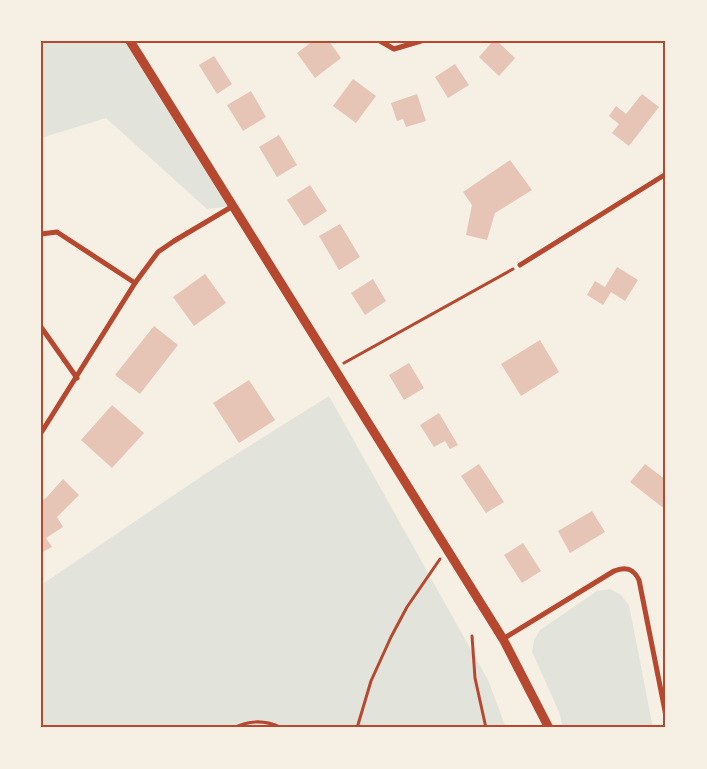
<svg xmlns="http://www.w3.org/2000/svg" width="707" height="769" font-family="Barlow,sans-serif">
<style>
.green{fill:#e2e4dc}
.building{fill:#e6c5b7}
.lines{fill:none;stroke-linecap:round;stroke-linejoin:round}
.path{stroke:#b5482f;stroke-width:3}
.minor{stroke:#b5482f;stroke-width:5}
.tertiary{stroke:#b5482f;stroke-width:9}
.neatline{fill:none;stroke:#b5482f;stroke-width:2}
</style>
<rect width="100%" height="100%" fill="#f6efe4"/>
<g class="green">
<polygon points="41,41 132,41 233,206 207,209 106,118 41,138"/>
<polygon points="329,396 488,680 506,728 41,728 41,585 208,472"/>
<polygon points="610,589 621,595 629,605 653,728 563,728 559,712 532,652 534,640 540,630 597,591"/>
</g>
<g class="building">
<polygon points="313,41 329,41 341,58 315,78 297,53"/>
<polygon points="493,41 497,41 515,58 499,76 479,57"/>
<polygon points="214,56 232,84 217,94 199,65"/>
<polygon points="455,64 469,85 448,98 435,77"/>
<polygon points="353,79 376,96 356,123 333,106"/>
<polygon points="251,91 266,117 243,131 227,105"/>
<polygon points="417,94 426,121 406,127 403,119 397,121 391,103"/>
<polygon points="642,94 659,107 629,146 612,133 619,124 609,116 616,106 626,114"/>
<polygon points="279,135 297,165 277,177 259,147"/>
<polygon points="510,160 532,190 495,213 487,240 466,235 472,205 463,192"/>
<polygon points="310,185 327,211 304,226 287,200"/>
<polygon points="340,224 360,257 339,270 319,236"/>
<polygon points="617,267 638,280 625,301 611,292 603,305 587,295 595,281 605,287"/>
<polygon points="205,274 226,303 194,326 173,297"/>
<polygon points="373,279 386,301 365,315 351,293"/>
<polygon points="154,326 178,345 140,394 115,375"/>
<polygon points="540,340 559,372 521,396 501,364"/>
<polygon points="409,363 424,388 404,400 389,375"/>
<polygon points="249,380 275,420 239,443 213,403"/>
<polygon points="112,405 144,433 112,468 81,440"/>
<polygon points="439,413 458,445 450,449 445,441 434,447 420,425"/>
<polygon points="479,464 504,502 486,513 461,476"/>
<polygon points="645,464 666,480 666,510 630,482"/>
<polygon points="63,479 79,495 57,517 63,527 46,538 52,547 41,553 41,501 46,498"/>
<polygon points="592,511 605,532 570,553 558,531"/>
<polygon points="523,543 541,571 522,583 504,555"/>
</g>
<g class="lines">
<g class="path">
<polyline points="344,363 513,269"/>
<polyline points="472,636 475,678 486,728"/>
<path d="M 233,728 C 249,720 266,720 282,728"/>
<polyline points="357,728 371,681 391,637 407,607 440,559"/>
</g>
<g class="minor">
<polyline points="380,41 394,49 421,41"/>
<polyline points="41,234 57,232 135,283"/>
<polyline points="520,265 666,174"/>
<polyline points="41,327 77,378"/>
<polyline points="41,433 135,283 158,252 174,241 233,206"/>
<path d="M 503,639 L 614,571 C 626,566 634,569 639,580 L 666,716"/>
</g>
<polyline class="tertiary" points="130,41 503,639 549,728"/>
</g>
<rect width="707" height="769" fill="none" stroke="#f6efe4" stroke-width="85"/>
<rect x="42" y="42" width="622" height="684" class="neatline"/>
</svg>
